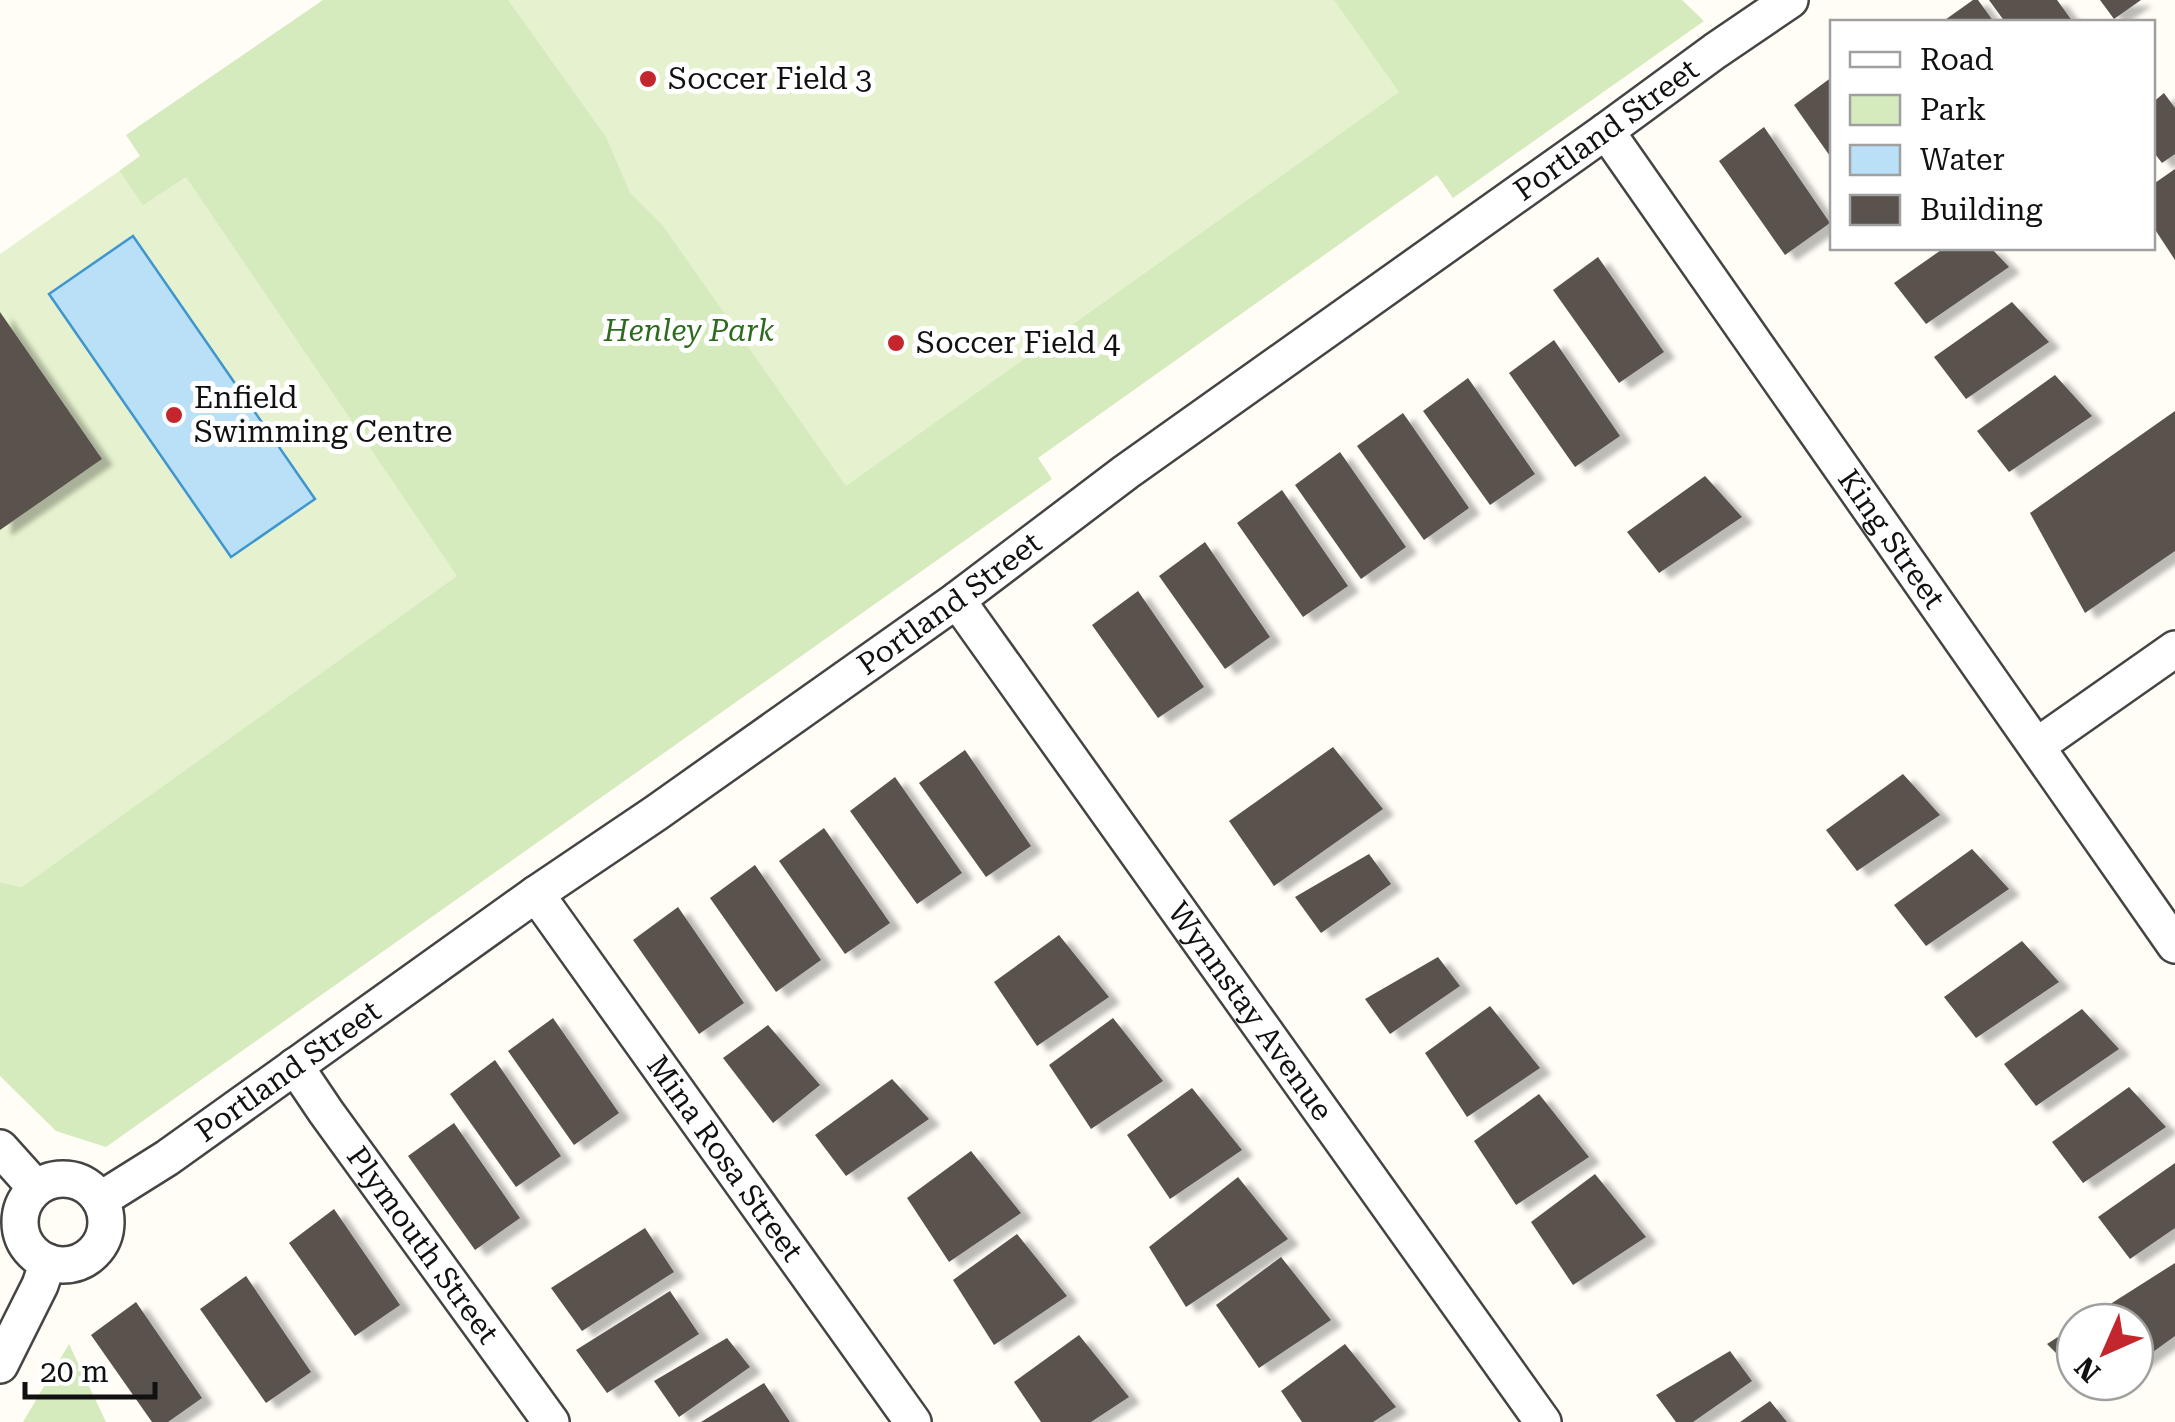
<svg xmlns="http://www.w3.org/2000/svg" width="2175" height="1422" font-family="'Roboto Serif',serif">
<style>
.green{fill:#d5ebbd}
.pitch{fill:#e6f2cf}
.water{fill:#b9e0f7;stroke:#3f96cf;stroke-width:2.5}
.building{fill:#5a524d;filter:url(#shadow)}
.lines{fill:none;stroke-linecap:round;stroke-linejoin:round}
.minor-casing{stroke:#444;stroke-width:40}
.minor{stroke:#fff;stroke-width:35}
.poi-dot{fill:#c4262e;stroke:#fff;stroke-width:4}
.labels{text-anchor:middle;stroke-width:10;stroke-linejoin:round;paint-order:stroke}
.poi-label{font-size:30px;fill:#111;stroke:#fff;text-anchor:start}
.street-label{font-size:30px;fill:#111;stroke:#fff}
.park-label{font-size:30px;font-style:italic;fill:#2f6b1f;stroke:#fff}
</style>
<defs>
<filter id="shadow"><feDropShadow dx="11" dy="6" stdDeviation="2.5" flood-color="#0004"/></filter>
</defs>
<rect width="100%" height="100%" fill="#fffdf5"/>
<g class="green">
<polygon points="323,0 1682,0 1704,21 1453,198 1437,175 1038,458 1052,479 106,1147 56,1131 0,1076 0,882 22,887 185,178 143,206 119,171 140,156 126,135"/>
<polygon points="69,1344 106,1422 23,1422"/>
</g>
<g class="pitch">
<polygon points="508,0 1334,0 1399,92 846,486 663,226 630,193 606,137"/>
<polygon points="119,171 143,205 186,177 457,576 22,887 0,882 0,254"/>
</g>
<polygon class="water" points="133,236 315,499 231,557 49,294"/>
<g class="building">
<polygon points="1973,0 1978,0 1994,22 1942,22"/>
<polygon points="1989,0 2057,0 2073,22 2005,22"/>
<polygon points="2100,0 2141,0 2114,19"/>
<polygon points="1832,77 1832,159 1794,105"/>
<polygon points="2164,93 2175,108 2175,154 2162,163 2152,150 2152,103"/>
<polygon points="1764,127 1830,223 1785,255 1719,161"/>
<polygon points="2175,169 2175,260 2152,225 2152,185"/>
<polygon points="1944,248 1991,248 2009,267 1926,324 1894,283"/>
<polygon points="1598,257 1664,352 1619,383 1553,290"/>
<polygon points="2012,302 2049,342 1966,399 1934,357"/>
<polygon points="0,312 102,459 0,530"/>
<polygon points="1554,340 1620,436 1575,467 1509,373"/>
<polygon points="2055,375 2092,416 2009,472 1977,431"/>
<polygon points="1468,378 1535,474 1490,505 1423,411"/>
<polygon points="2175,411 2175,551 2085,613 2030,513"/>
<polygon points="1403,413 1469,508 1424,540 1357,446"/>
<polygon points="1340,452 1406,547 1361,579 1295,485"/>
<polygon points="1705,476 1742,517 1659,573 1627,532"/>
<polygon points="1282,490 1348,586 1303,617 1237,523"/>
<polygon points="1205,542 1270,637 1225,669 1159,576"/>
<polygon points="1138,591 1204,687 1158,718 1092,625"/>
<polygon points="1333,747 1383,809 1274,886 1229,821"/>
<polygon points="965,750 1031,846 986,877 919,783"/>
<polygon points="1903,774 1940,815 1857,871 1826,830"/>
<polygon points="895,777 962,873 917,904 850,811"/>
<polygon points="824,828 890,923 845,954 779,861"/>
<polygon points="1972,849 2009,889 1926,946 1894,905"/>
<polygon points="1369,854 1391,884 1321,933 1295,897"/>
<polygon points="755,865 821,960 776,992 710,898"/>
<polygon points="678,907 744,1003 699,1034 633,940"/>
<polygon points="1059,935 1109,997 1037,1046 994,982"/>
<polygon points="2022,941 2059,982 1976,1038 1944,997"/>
<polygon points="1438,957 1460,986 1390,1034 1365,999"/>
<polygon points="1490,1006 1540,1068 1467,1117 1425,1053"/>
<polygon points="2082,1009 2119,1049 2036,1106 2004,1064"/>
<polygon points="553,1018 619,1113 574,1145 508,1051"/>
<polygon points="1113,1018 1163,1081 1091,1129 1049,1065"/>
<polygon points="768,1025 820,1085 773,1123 723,1058"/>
<polygon points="495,1060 561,1156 516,1187 450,1094"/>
<polygon points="892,1079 929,1119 846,1176 815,1135"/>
<polygon points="2129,1087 2166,1127 2083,1183 2052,1142"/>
<polygon points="1192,1088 1242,1150 1170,1199 1127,1135"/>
<polygon points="1539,1094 1589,1157 1516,1205 1474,1141"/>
<polygon points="454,1123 520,1218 475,1250 408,1156"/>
<polygon points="971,1151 1021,1213 949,1262 907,1198"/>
<polygon points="2175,1163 2175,1228 2130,1259 2098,1217"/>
<polygon points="1595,1174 1646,1237 1573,1285 1531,1222"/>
<polygon points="1238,1177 1288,1239 1186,1307 1149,1247"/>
<polygon points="334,1209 400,1305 355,1336 289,1243"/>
<polygon points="645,1228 674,1272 582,1331 551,1288"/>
<polygon points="1017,1234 1067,1296 994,1345 953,1280"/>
<polygon points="1281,1257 1331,1320 1259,1368 1216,1305"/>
<polygon points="2175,1263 2175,1336 2135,1365 2135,1322 2082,1322"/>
<polygon points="246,1276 311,1372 266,1403 200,1309"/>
<polygon points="670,1291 699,1334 607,1393 576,1350"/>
<polygon points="136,1302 202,1398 168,1422 152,1422 91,1335"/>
<polygon points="2075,1326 2075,1372 2047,1344"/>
<polygon points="1079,1335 1129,1397 1091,1422 1041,1422 1014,1382"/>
<polygon points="727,1338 750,1367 679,1417 654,1381"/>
<polygon points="1345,1344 1396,1407 1373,1422 1302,1422 1281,1391"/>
<polygon points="1730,1351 1752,1381 1693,1422 1676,1422 1656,1395"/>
<polygon points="764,1383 790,1422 701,1422"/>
<polygon points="1770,1401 1787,1422 1740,1422"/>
</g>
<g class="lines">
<g class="minor-casing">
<g id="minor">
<path id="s1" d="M 1606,131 L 2175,945"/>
<path id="s2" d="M 957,600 L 1543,1422"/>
<polyline points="2037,746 2175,649"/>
<path id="s3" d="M 536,894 L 913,1422"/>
<path id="s4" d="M 295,1066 L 326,1112 L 551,1422"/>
<polyline points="0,1148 36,1188"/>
<circle cx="63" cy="1222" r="43"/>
<path id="s5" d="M 100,1200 L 167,1158 L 536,894 L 656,813 L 957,600 L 1126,472 L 1606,131 L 1715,51 L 1790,0"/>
<polyline points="0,1365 40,1285 48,1262"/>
</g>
</g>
<use href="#minor" class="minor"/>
</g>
<g class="poi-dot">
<circle cx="648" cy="79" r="10"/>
<circle cx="896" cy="343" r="10"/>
<circle cx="174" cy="415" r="10"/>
</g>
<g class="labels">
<g class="poi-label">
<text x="668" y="89">Soccer Field 3</text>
<text x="916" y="353">Soccer Field 4</text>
<text x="194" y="408">Enfield<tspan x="194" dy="34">Swimming Centre</tspan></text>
</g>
<g class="street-label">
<text dy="10" stroke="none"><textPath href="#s5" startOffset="1848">Portland Street</textPath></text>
<text dy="10" stroke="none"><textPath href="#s1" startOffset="498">King Street</textPath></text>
<text dy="10" stroke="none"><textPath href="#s5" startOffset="1038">Portland Street</textPath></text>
<text dy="10" stroke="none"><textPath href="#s2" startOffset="505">Wynnstay Avenue</textPath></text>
<text dy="10" stroke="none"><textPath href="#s5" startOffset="228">Portland Street</textPath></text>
<text dy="10" stroke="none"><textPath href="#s3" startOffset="325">Mina Rosa Street</textPath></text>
<text dy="10" stroke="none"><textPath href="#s4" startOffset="220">Plymouth Street</textPath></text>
</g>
<g class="park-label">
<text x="689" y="341">Henley Park</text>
</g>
</g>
<rect x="1830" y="20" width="325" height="230" fill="#ffffff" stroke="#a0a0a0" stroke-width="2.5"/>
<rect x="1850" y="52" width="50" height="15" fill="#ffffff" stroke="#a0a0a0" stroke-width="2.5"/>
<text x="1920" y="70" font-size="30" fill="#111111">Road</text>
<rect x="1850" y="95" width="50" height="30" fill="#d5ebbd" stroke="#a0a0a0" stroke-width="2.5"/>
<text x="1920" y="120" font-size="30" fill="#111111">Park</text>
<rect x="1850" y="145" width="50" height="30" fill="#b9e0f7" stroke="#a0a0a0" stroke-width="2.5"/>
<text x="1920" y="170" font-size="30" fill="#111111">Water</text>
<rect x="1850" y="195" width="50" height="30" fill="#5a524d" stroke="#a0a0a0" stroke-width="2.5"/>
<text x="1920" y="220" font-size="30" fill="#111111">Building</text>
<g transform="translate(2105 1352) rotate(225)"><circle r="48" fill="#ffffff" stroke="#a0a0a0" stroke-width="2.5"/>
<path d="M0-8L18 38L0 25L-18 38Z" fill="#c4262e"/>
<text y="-15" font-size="28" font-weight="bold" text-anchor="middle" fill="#111111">N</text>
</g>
<path d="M25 1382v15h130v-15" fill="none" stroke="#111111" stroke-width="5"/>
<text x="40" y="1382" font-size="30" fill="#111111" stroke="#ffffff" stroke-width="8" paint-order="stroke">20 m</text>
</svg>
